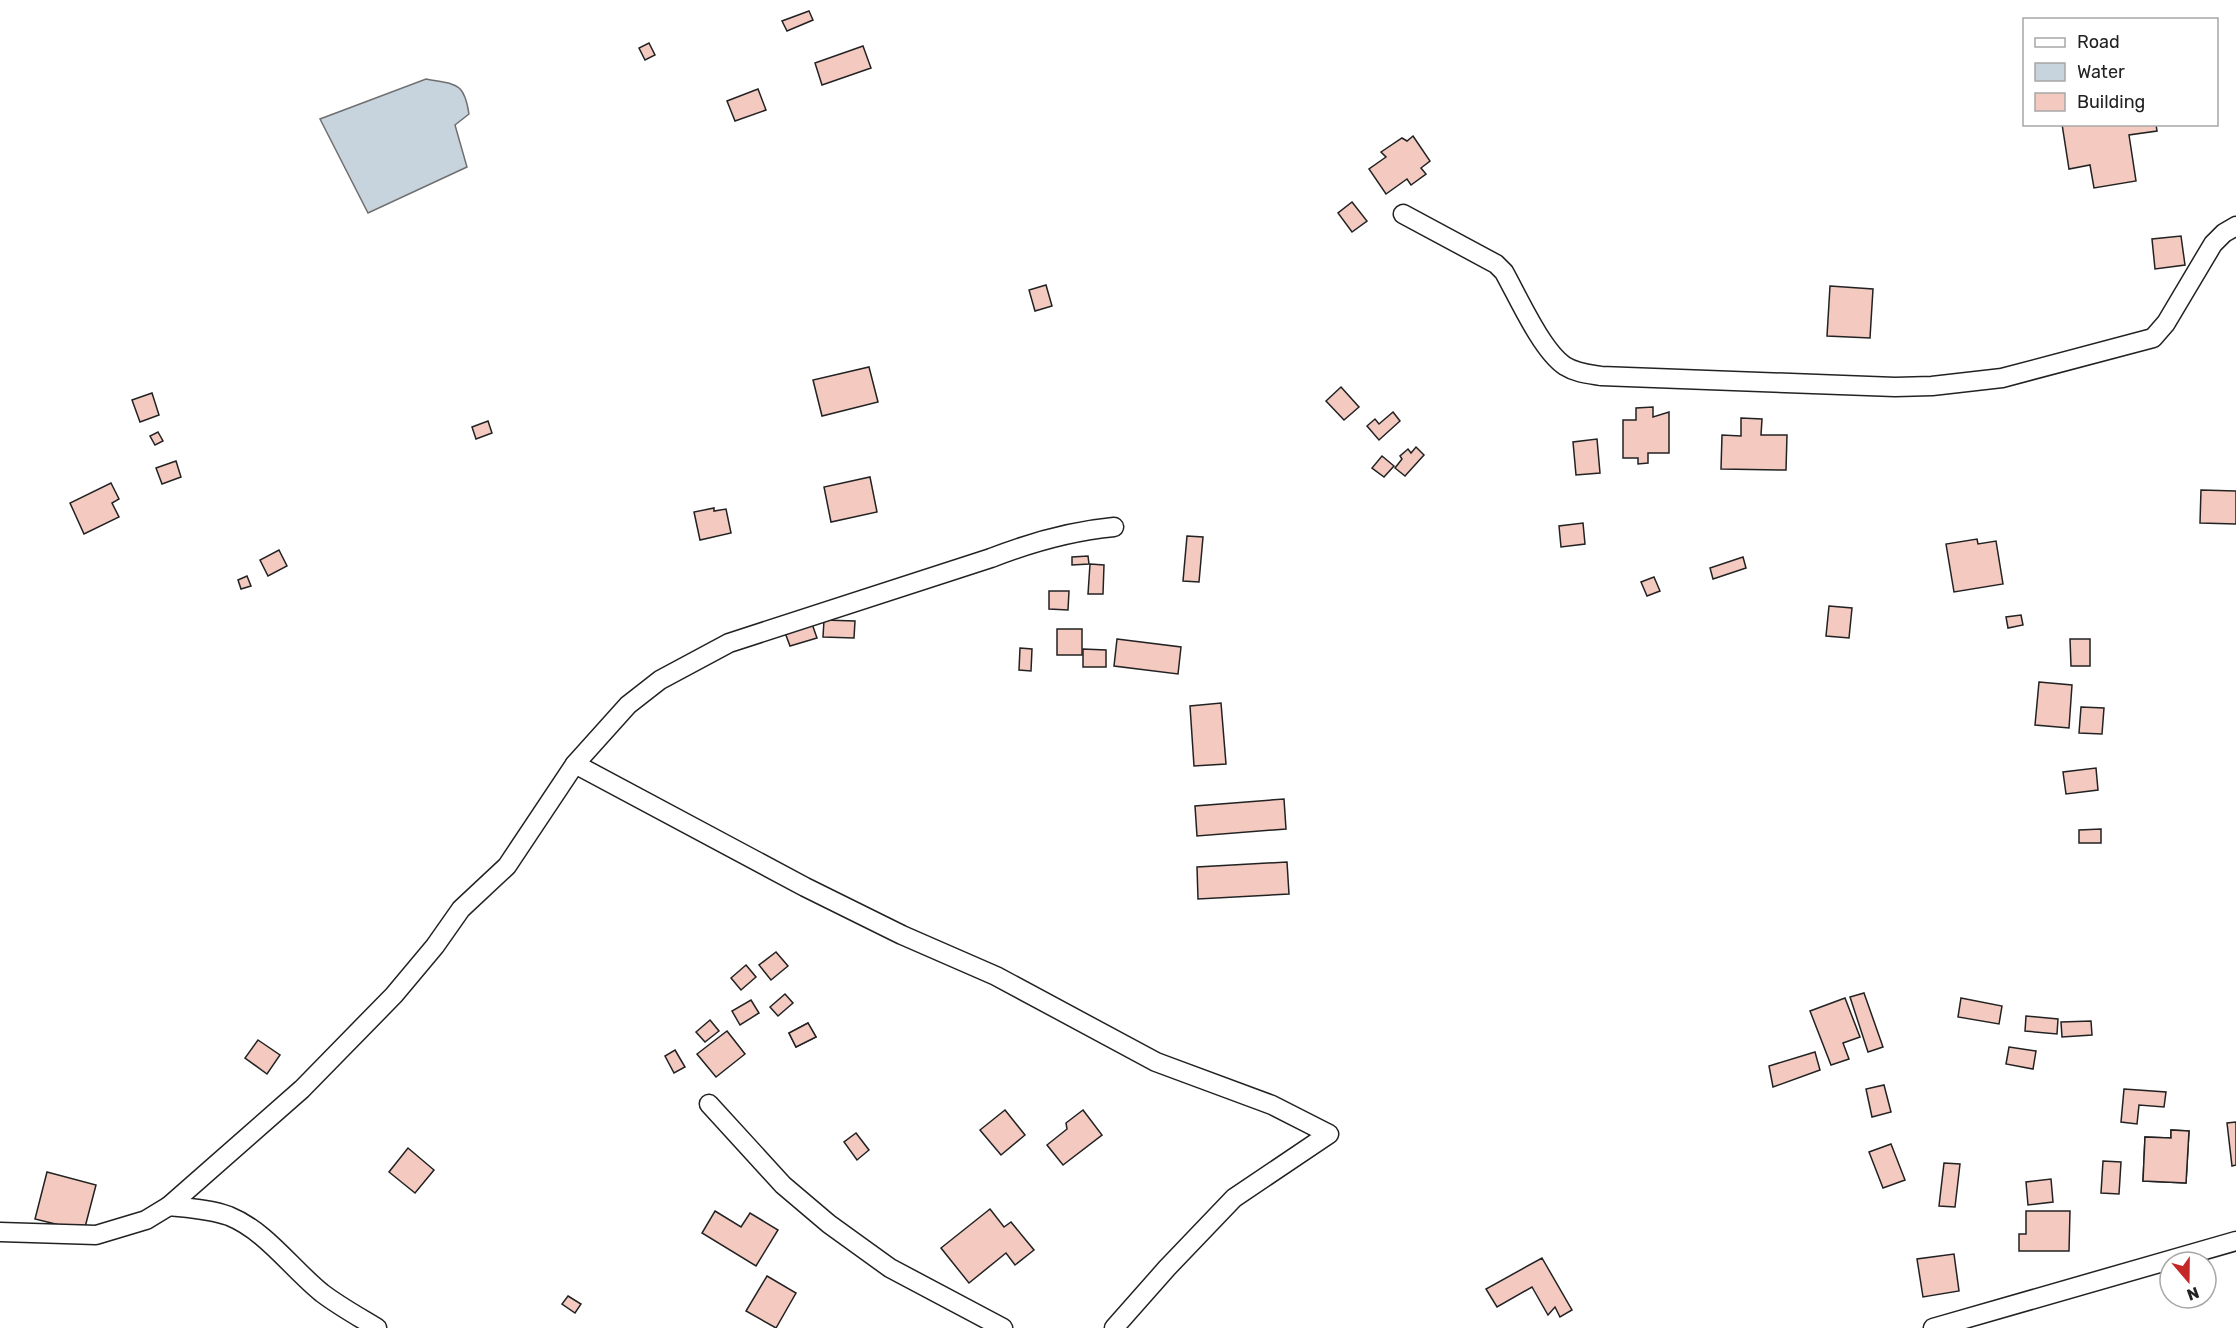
<svg xmlns="http://www.w3.org/2000/svg" width="2236" height="1328" font-family="Rubik,sans-serif">
<style>
.water{fill:#c7d3dd;stroke:#6f6f6f;stroke-width:1.5}
.building{fill:#f3c9c0;stroke:#222;stroke-width:1.5}
.lines{fill:none;stroke-linecap:round;stroke-linejoin:round}
.minor-casing{stroke:#222;stroke-width:21}
.minor{stroke:#fff;stroke-width:18}
</style>
<rect width="100%" height="100%" fill="#fff"/>
<path class="water" d="M 426,79 C 456,85 464,81 469,114 L 455,125 L 467,167 L 368,213 L 320,119 Z"/>
<g class="building">
<polygon points="809,11 813,20 787,31 782,21"/>
<polygon points="649,43 655,55 645,60 639,48"/>
<polygon points="863,46 871,68 822,85 815,63"/>
<polygon points="758,89 766,110 735,121 727,101"/>
<polygon points="2062,124 2156,124 2157,131 2129,135 2136,181 2094,188 2090,165 2069,169"/>
<polygon points="1413,136 1430,161 1421,168 1426,174 1411,185 1407,179 1386,194 1369,169 1386,157 1381,152 1402,138 1407,141"/>
<polygon points="1352,202 1367,221 1352,232 1338,213"/>
<polygon points="2181,236 2185,265 2155,269 2152,239"/>
<polygon points="1046,285 1052,306 1035,311 1029,290"/>
<polygon points="1830,286 1873,289 1870,338 1827,336"/>
<polygon points="869,367 878,402 822,416 813,380"/>
<polygon points="1341,387 1359,407 1344,420 1326,401"/>
<polygon points="152,393 159,415 140,422 132,400"/>
<polygon points="1653,407 1653,417 1669,412 1669,453 1648,453 1648,463 1638,464 1638,458 1623,458 1623,420 1636,420 1636,408"/>
<polygon points="1393,412 1400,421 1379,440 1367,426 1375,419 1379,424"/>
<polygon points="1741,418 1762,419 1761,435 1787,435 1786,470 1721,469 1722,435 1741,436"/>
<polygon points="488,421 492,433 476,439 472,427"/>
<polygon points="158,432 163,441 155,445 150,436"/>
<polygon points="1597,439 1600,473 1576,475 1573,442"/>
<polygon points="1416,447 1424,455 1405,476 1395,468 1402,459 1400,456 1408,449 1411,453"/>
<polygon points="1382,456 1394,466 1384,477 1372,468"/>
<polygon points="176,461 181,477 162,484 156,468"/>
<polygon points="870,477 877,512 831,522 824,487"/>
<polygon points="111,483 119,499 112,503 119,517 84,534 70,503"/>
<polygon points="2201,490 2236,491 2236,524 2200,523"/>
<polygon points="714,508 714,511 726,509 731,533 700,540 694,512"/>
<polygon points="1583,523 1585,544 1561,547 1559,526"/>
<polygon points="1187,536 1203,537 1199,582 1183,581"/>
<polygon points="1977,539 1978,544 1996,541 2003,584 1954,592 1946,544"/>
<polygon points="279,550 287,566 268,576 260,560"/>
<polygon points="1088,556 1089,564 1072,565 1072,557"/>
<polygon points="1743,557 1746,568 1713,579 1710,568"/>
<polygon points="1090,564 1104,565 1103,594 1088,594"/>
<polygon points="247,576 251,586 241,589 238,580"/>
<polygon points="1654,577 1660,591 1647,596 1641,582"/>
<polygon points="1049,591 1069,591 1068,610 1049,609"/>
<polygon points="1829,606 1852,608 1849,638 1826,636"/>
<polygon points="2021,615 2023,625 2008,628 2006,617"/>
<polygon points="824,620 855,621 854,638 823,637"/>
<polygon points="811,621 817,638 790,646 784,630"/>
<rect x="1057" y="629" width="25" height="26"/>
<polygon points="1117,639 1181,647 1178,674 1114,666"/>
<polygon points="2070,639 2090,639 2090,666 2071,666"/>
<polygon points="1020,648 1032,649 1031,671 1019,670"/>
<polygon points="1083,649 1106,650 1106,667 1083,667"/>
<polygon points="2039,682 2072,685 2069,728 2035,725"/>
<polygon points="1221,703 1226,764 1194,766 1190,706"/>
<polygon points="2081,707 2104,708 2102,734 2079,733"/>
<polygon points="2096,768 2098,790 2066,794 2063,772"/>
<polygon points="1284,799 1286,829 1197,836 1195,806"/>
<polygon points="2101,829 2101,843 2079,843 2079,830"/>
<polygon points="1287,862 1289,894 1198,899 1197,867"/>
<polygon points="776,952 788,966 771,980 759,965"/>
<polygon points="746,965 756,977 741,990 731,978"/>
<polygon points="1864,993 1883,1047 1868,1052 1850,997"/>
<polygon points="785,994 793,1003 778,1016 770,1007"/>
<polygon points="1845,998 1860,1037 1843,1043 1849,1059 1831,1065 1810,1011"/>
<polygon points="1961,998 2002,1006 1999,1024 1958,1017"/>
<polygon points="751,1000 759,1013 740,1025 732,1011"/>
<polygon points="2026,1016 2058,1019 2057,1034 2025,1031"/>
<polygon points="710,1020 719,1031 705,1042 696,1032"/>
<polygon points="2091,1021 2092,1035 2062,1037 2061,1022"/>
<polygon points="808,1023 816,1037 796,1047 789,1033"/>
<polygon points="808,1023 816,1037 796,1047 789,1033"/>
<polygon points="727,1031 745,1054 716,1077 697,1054"/>
<polygon points="258,1040 280,1055 267,1074 245,1058"/>
<polygon points="2009,1047 2036,1051 2033,1069 2006,1064"/>
<polygon points="675,1050 685,1067 674,1073 665,1056"/>
<polygon points="1815,1052 1820,1070 1773,1087 1769,1066"/>
<polygon points="1884,1085 1891,1112 1872,1117 1866,1089"/>
<polygon points="2124,1089 2166,1092 2164,1107 2139,1105 2137,1124 2121,1122"/>
<polygon points="1005,1110 1025,1135 1001,1155 980,1130"/>
<polygon points="1083,1110 1102,1135 1063,1165 1047,1145 1067,1129 1066,1123"/>
<polygon points="2236,1122 2236,1165 2232,1166 2227,1123"/>
<polygon points="2171,1130 2189,1131 2186,1183 2143,1181 2145,1137 2171,1138"/>
<polygon points="2171,1130 2189,1131 2186,1183 2143,1181 2145,1137 2171,1138"/>
<polygon points="856,1133 869,1150 857,1160 844,1142"/>
<polygon points="1891,1144 1905,1180 1883,1188 1869,1152"/>
<polygon points="408,1148 434,1170 415,1193 389,1172"/>
<polygon points="2103,1161 2121,1162 2119,1194 2101,1193"/>
<polygon points="1944,1163 1960,1164 1955,1207 1939,1206"/>
<polygon points="47,1172 96,1185 84,1231 35,1219"/>
<polygon points="2051,1179 2053,1202 2028,1205 2026,1182"/>
<polygon points="990,1209 1004,1227 1011,1222 1034,1250 1015,1265 1006,1253 969,1283 941,1248"/>
<polygon points="715,1211 741,1227 750,1213 778,1230 756,1266 702,1233"/>
<polygon points="2026,1211 2070,1211 2069,1251 2019,1251 2019,1234 2026,1234"/>
<polygon points="1954,1254 1959,1291 1923,1297 1917,1259"/>
<polygon points="1542,1258 1572,1310 1560,1317 1555,1307 1548,1315 1532,1287 1497,1307 1486,1289"/>
<polygon points="767,1276 796,1293 776,1328 746,1311"/>
<polygon points="568,1296 581,1304 575,1313 562,1304"/>
</g>
<g class="lines">
<g class="minor-casing">
<g id="minor">
<path d="M 1403,214 L 1496,264 L 1504,272 C 1518,297 1542,351 1565,366 C 1576,373 1589,374 1601,376 L 1895,387 L 1932,386 L 2002,378 L 2153,338 L 2166,323 L 2213,244 L 2224,233 L 2236,226"/>
<polyline points="575,764 805,887 902,935 996,976 1156,1062 1272,1105 1329,1134 1234,1198 1167,1268 1114,1328"/>
<polyline points="709,1104 783,1185 829,1224 890,1268 1003,1328"/>
<path d="M 169,1206 C 188,1208 210,1209 229,1216 C 266,1231 291,1268 322,1293 C 339,1306 359,1317 377,1328"/>
<path d="M 0,1232 L 96,1235 L 146,1220 L 169,1206 L 302,1089 L 394,995 L 435,946 L 461,909 L 507,866 L 575,764 L 628,705 L 660,680 L 729,643 L 991,558 C 1032,542 1071,531 1114,527"/>
<polyline points="1933,1328 2236,1241"/>
</g>
</g>
<use href="#minor" class="minor"/>
</g>
<rect x="2023" y="18" width="195" height="108" fill="#ffffff" stroke="#a7a7a7" stroke-width="1.5"/>
<rect x="2035" y="38" width="30" height="9" fill="#ffffff" stroke="#a7a7a7" stroke-width="1.5"/>
<text x="2077" y="48" font-size="18" fill="#222222">Road</text>
<rect x="2035" y="63" width="30" height="18" fill="#c7d3dd" stroke="#a7a7a7" stroke-width="1.5"/>
<text x="2077" y="78" font-size="18" fill="#222222">Water</text>
<rect x="2035" y="93" width="30" height="18" fill="#f3c9c0" stroke="#a7a7a7" stroke-width="1.5"/>
<text x="2077" y="108" font-size="18" fill="#222222">Building</text>
<g transform="translate(2188 1280) rotate(160)"><circle r="28" fill="#ffffff" stroke="#a7a7a7" stroke-width="1.5"/>
<path d="M0-4.5L10 22L0 15L-10 22Z" fill="#c62828"/>
<text y="-9" font-size="16" font-weight="bold" text-anchor="middle" fill="#222222">N</text>
</g>
</svg>
